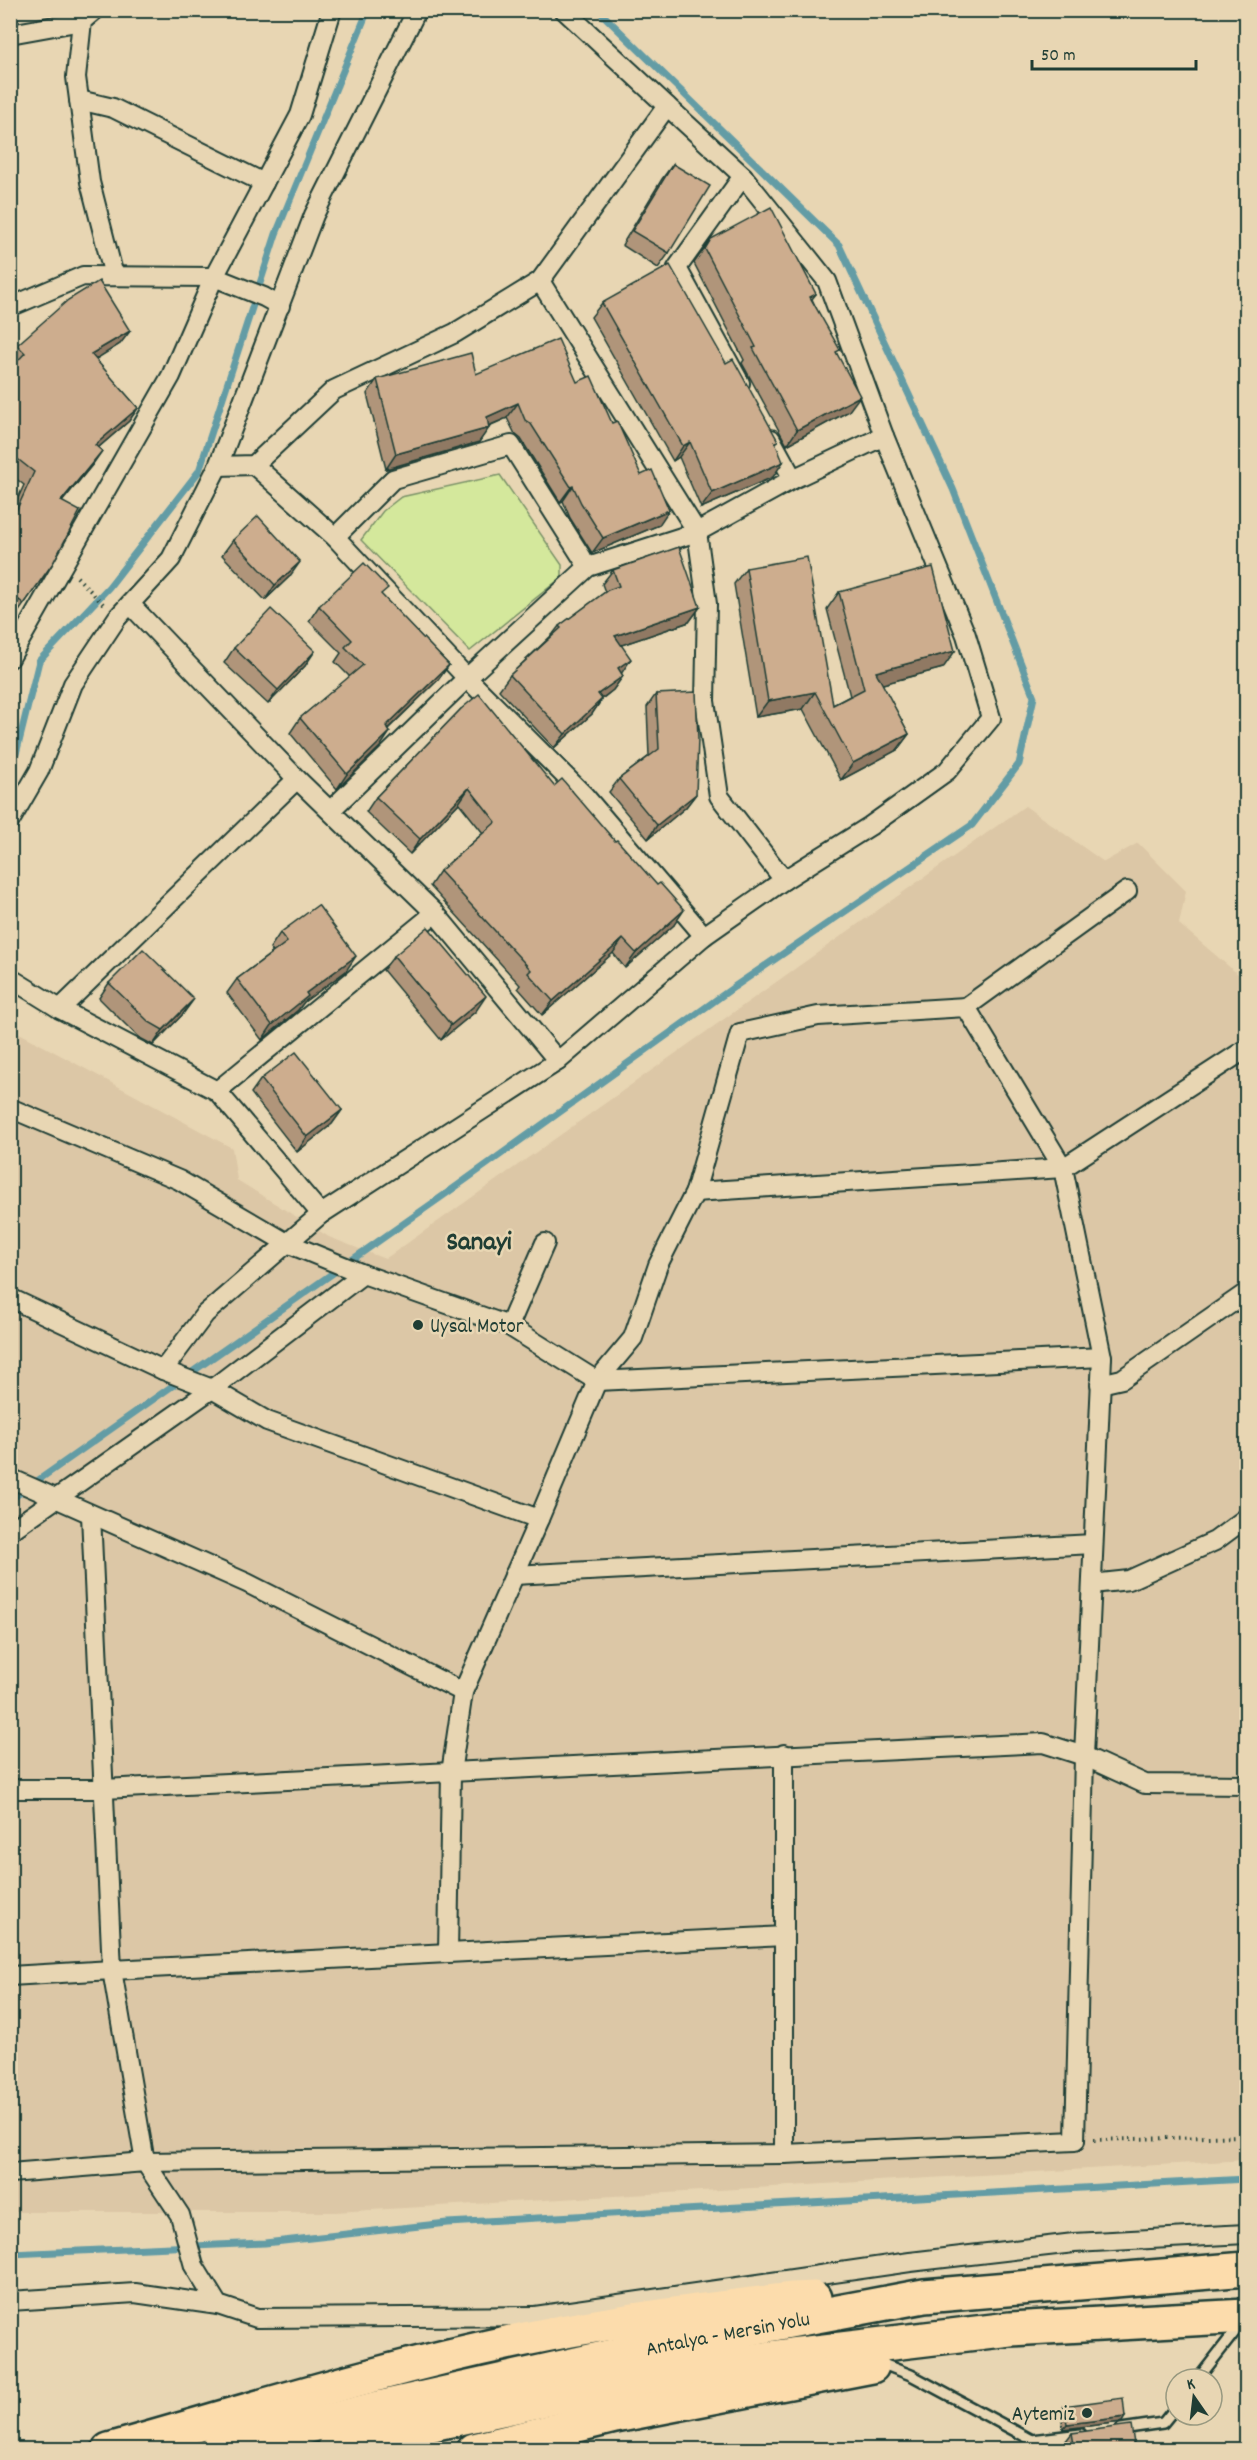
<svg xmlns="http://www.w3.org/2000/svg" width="1257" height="2460" font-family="Dekko,sans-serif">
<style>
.built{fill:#dcc7a6}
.green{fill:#d4e89c;stroke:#7a9268;stroke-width:1.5}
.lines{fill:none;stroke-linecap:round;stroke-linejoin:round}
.stream{stroke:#639ca5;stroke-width:7}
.lane-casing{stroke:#1f3d34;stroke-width:14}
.street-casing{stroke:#1f3d34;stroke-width:22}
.highway-casing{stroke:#1f3d34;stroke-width:38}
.path{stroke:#1f3d34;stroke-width:4;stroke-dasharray:1.5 4.5;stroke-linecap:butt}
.lane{stroke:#e8d6b3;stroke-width:9}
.street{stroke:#e8d6b3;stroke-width:18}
.highway{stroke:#fcdcac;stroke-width:33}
.wall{fill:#b0957a;stroke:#1f3d34;stroke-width:1.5}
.shaded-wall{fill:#907963;stroke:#1f3d34;stroke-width:1.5}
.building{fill:#cdad8e;stroke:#1f3d34;stroke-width:1.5}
.poi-dot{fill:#1f3d34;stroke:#e8d6b3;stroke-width:2}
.labels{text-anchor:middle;stroke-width:5;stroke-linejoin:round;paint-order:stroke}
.poi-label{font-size:21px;fill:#1f3d34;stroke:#e8d6b3;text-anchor:start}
.street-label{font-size:21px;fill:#1f3d34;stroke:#e8d6b3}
.district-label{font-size:27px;font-weight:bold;fill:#1f3d34;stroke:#e8d6b3}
</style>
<rect width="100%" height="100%" fill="#e8d6b3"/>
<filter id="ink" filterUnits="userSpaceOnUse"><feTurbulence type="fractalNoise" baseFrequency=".0167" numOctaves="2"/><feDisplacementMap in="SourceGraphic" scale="12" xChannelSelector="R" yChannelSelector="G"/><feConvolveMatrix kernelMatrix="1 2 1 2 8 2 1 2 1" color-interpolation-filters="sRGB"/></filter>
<g filter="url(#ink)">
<polygon class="built" points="1025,806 1104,862 1138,843 1186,891 1179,924 1246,981 1246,2160 335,2212 11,2212 10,1028 232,1148 237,1180 329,1237 385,1259"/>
<polygon class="green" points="500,475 562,565 562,577 470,651 361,540 383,511 401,497"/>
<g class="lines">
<g class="stream">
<polyline points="10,765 15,758 39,661 109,587 199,471 276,234 368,10"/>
<polyline points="10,1500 447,1193 734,987 972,825 1019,764 1034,697 953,489 839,245 598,10"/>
<polyline points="10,2254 265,2243 447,2223 1246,2179"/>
</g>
<g class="lane-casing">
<g id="lane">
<polyline points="883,2364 911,2375 1032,2440 1081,2434"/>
<polyline points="1198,2379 1241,2324"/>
<polyline points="1121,2429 1163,2423 1176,2407"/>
</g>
</g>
<g class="street-casing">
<g id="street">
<polyline points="95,10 82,21 76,77 90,182 114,276"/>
<polyline points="564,10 667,106"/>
<polyline points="10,34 82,21"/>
<polyline points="79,100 113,108 264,183"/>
<polyline points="10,307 83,276 214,277 264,297 280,306"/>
<polyline points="740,383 677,268 743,176"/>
<polyline points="771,439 793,479"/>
<polyline points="254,465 335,537 467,678 584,795 704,936"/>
<polyline points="335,537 393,479 511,445 588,567"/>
<polyline points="130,604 297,779 435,913 558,1061"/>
<polyline points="10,658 171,376 214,277 300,115 332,10"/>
<polyline points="331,810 467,678 588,567 697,532 540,281"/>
<polyline points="10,821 39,771 73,684 117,618 171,559 218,466 314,215 417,10"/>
<polyline points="784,880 870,826 947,771 991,718 966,635 884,436"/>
<polyline points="10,978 60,1009 217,1091 321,1214"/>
<polyline points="966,1007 1127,891"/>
<polyline points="60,1009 297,779"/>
<polyline points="217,1091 435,913"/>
<polyline points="10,1108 179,1180 287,1243 363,1274"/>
<polyline points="695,1192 1063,1168 1246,1049"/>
<polyline points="10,1298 163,1370 212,1389 267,1421 539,1519 597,1381 633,1338 658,1265 695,1192 740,1033 818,1016 966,1007 1063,1168 1102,1357 1084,1756 1075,2141 784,2154 145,2162 112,1970 10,1976"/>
<polyline points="509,1326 545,1243"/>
<polyline points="163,1370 205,1314 321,1214 558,1061 704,936 784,880 719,796 705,701 707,604 697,532 793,479 884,436 827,281 743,176 667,106 540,281 455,333 334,390 254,465 218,466"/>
<polyline points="1100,1384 1122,1379 1246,1293"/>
<polyline points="10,1478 247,1583 463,1692 539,1519"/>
<polyline points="91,1515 112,1970 784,1936"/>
<polyline points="10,1531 212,1389 363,1274 509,1326 597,1381 1102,1357"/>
<polyline points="514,1575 1093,1544"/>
<polyline points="1092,1584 1129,1580 1215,1541 1246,1518"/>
<polyline points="10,1789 103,1789 1043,1743 1084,1756 1145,1784 1246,1785"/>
<polyline points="448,1953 451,1773 463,1692"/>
<polyline points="784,2154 784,1754"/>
<polyline points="10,2173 145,2162 180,2215 194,2266 218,2305 257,2318 535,2316"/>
<polyline points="10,2301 135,2293 218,2305"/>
<polyline points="543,2335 535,2316 910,2262 1074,2243 1246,2234"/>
</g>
</g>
<g class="highway-casing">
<g id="highway">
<path d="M 109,2450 C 254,2409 398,2364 545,2335 C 627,2319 710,2309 793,2299 L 814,2298"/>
<path id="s1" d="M 217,2450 L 378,2408 L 667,2344 L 924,2296 L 1246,2269"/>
<polyline points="334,2450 437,2423 657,2375 791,2355 1010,2329 1246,2316"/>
<polyline points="474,2450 615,2416 872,2366"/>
</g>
</g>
<g class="path">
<polyline points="77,577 105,606"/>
<polyline points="1094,2140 1246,2136"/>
</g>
<use href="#lane" class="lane"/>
<use href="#street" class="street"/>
<use href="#highway" class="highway"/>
</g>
<g class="wall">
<polygon points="673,164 669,253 658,268 622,245 662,179"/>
<polygon points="711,239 816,294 812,299 837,354 849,411 787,445 742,363 744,360 694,263"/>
<polygon points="602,303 726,363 778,441 775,444 773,477 701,508 679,457 673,461 591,317"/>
<polygon points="130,331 120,344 95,359 138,408 129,421 98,448 93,464 62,502 53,563 15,617 11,615 10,617 10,516 24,485 10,474 10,369 14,365 10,361 10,355 17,345"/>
<polygon points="476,374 577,382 612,423 659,525 592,553 570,518 563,501 560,502 521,439 515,434 507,418 489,426 479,442 386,469 367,394 377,379"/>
<polygon points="233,540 290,576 265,600 222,555"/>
<polygon points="746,568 833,705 850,696 827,609 839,592 943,668 882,684 909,734 897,750 841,780 803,709 756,717 734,584"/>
<polygon points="613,570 700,607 689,622 621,645 621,673 623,676 613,690 602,699 592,714 554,748 499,690 510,675 553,634 559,626 605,592 602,584"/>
<polygon points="382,596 449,665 438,680 388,729 380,747 337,789 290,733 300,718 350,677 335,662 341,653 309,621 319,606"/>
<polygon points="234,648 305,666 268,704 224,663"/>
<polygon points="656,694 696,794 686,807 648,839 609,792 619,779 649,756 647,707"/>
<polygon points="461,709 554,786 674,925 625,968 613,953 542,1015 518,988 520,985 430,886 440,871 483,833 459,803 410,854 366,812 376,797"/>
<polygon points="280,933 346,971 304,1002 298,1010 262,1040 227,993 237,979 273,952 270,948"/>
<polygon points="394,956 476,1011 441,1040 383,970"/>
<polygon points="109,983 183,1014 153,1045 138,1037 99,998"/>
<polygon points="261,1079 342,1110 332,1124 297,1152 251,1093"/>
<polygon points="1064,2406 1122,2422 1063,2429 1061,2411"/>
<polygon points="1072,2433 1135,2450 1066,2450 1065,2442"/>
</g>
<g class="shaded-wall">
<polygon points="130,331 120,344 82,368 91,354"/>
<polygon points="860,396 849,411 787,445 797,430"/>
<polygon points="518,403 507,418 476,431 487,417"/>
<polygon points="138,408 129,421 86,458 95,445"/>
<polygon points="489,428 479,442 386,469 396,454"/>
<polygon points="690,442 679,457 673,461 683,446"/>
<polygon points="102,451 93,464 51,514 61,501"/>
<polygon points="783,462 773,477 701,508 712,493"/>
<polygon points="573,486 563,501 560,502 571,487"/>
<polygon points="669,510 659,525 592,553 603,538"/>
<polygon points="300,562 290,576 265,600 275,585"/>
<polygon points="700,607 689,622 604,651 615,636"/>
<polygon points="315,651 305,666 268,704 278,690"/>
<polygon points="955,651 943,668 864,689 876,672"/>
<polygon points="631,659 621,674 618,668"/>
<polygon points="449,665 438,680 375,741 386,726"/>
<polygon points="623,676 613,690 588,709 598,694"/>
<polygon points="815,692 803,709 756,717 768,701"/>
<polygon points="602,699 592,714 554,748 565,734"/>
<polygon points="390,732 380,747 337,789 347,774"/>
<polygon points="909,734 897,750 841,780 853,763"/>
<polygon points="469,788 459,803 410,854 420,839"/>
<polygon points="696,794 686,807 648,839 657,825"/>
<polygon points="684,910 674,925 625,968 636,953"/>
<polygon points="623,939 613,953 542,1015 553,1001"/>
<polygon points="356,956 346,971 304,1002 298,1010 262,1040 272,1025 306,993"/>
<polygon points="486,996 476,1011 441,1040 451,1025"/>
<polygon points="194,999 183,1014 153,1045 163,1030"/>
<polygon points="342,1110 332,1124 297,1152 307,1137"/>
<polygon points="1125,2417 1122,2422 1063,2429 1067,2424"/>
</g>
<g class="building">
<polygon points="673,164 710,186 669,253 632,231"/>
<polygon points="771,207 816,294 810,297 840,350 836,352 860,396 797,430 753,348 756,347 705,249 711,239"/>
<polygon points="670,265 726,363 733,359 778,441 775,442 783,462 712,493 690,442 683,446 602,303"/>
<polygon points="99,281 130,331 91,354 138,408 95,445 102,451 61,501 80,511 53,563 24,604 19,600 10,617 10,527 13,523 11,522 34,472 10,453 10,369 25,353 17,345 68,300"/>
<polygon points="558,339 577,382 591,376 612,423 617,421 641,475 652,470 669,510 603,538 581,503 573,486 571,487 531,424 525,420 518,403 487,417 489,428 396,454 377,379 471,353 476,374"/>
<polygon points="258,516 300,562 275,585 233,540"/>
<polygon points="679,547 700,607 615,636 631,659 618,668 623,676 598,694 602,699 565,734 510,675 561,628 559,626 608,590 619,586 613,570"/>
<polygon points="807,557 833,705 864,689 839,592 933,567 955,651 876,672 909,734 853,763 815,692 768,701 746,568"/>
<polygon points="364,563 388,588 381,594 449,665 386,726 390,732 347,774 300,718 363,665 345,647 352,640 319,606"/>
<polygon points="271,609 315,651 278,690 234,648"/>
<polygon points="696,692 698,739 696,794 657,825 619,779 659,749 656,694"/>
<polygon points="479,694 554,786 562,779 615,841 617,840 657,885 660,883 684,910 636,953 623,939 553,1001 528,973 531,970 440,871 496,822 469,788 420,839 376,797 461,709"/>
<polygon points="318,905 356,956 306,993 308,996 272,1025 237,979 287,942 280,933"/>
<polygon points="428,927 486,996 451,1025 394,956"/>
<polygon points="143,949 194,999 163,1030 149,1022 109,983"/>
<polygon points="296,1052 342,1110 307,1137 261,1079"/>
<polygon points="1123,2398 1125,2417 1067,2424 1064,2406"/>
<polygon points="1131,2425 1135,2450 1075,2450 1072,2433"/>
</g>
</g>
<g class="poi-dot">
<circle cx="418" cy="1325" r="6"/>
<circle cx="1087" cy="2413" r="6"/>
</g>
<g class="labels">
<g class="poi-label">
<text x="430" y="1332">Uysal Motor</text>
<text x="1075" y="2420" text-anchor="end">Aytemiz</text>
</g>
<g class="street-label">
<text dy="7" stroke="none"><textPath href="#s1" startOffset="524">Antalya - Mersin Yolu</textPath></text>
</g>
<g class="district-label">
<text x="479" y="1249">Sanayi</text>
</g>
</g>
<rect width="1257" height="2460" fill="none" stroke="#e8d6b3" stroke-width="36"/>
<rect x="18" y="18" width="1221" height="2424" fill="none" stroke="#1f3d34" stroke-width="2" filter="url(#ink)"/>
<g transform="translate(1194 2397) rotate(346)"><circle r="28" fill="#e8d6b3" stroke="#989980" stroke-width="1.5"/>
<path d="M0-4.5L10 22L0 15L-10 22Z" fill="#1f3d34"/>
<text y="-9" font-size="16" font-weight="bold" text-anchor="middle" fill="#1f3d34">K</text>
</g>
<path d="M1032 60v9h164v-9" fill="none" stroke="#1f3d34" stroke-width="3"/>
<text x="1041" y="60" font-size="18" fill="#1f3d34" stroke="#e8d6b3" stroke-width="4.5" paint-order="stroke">50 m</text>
</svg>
